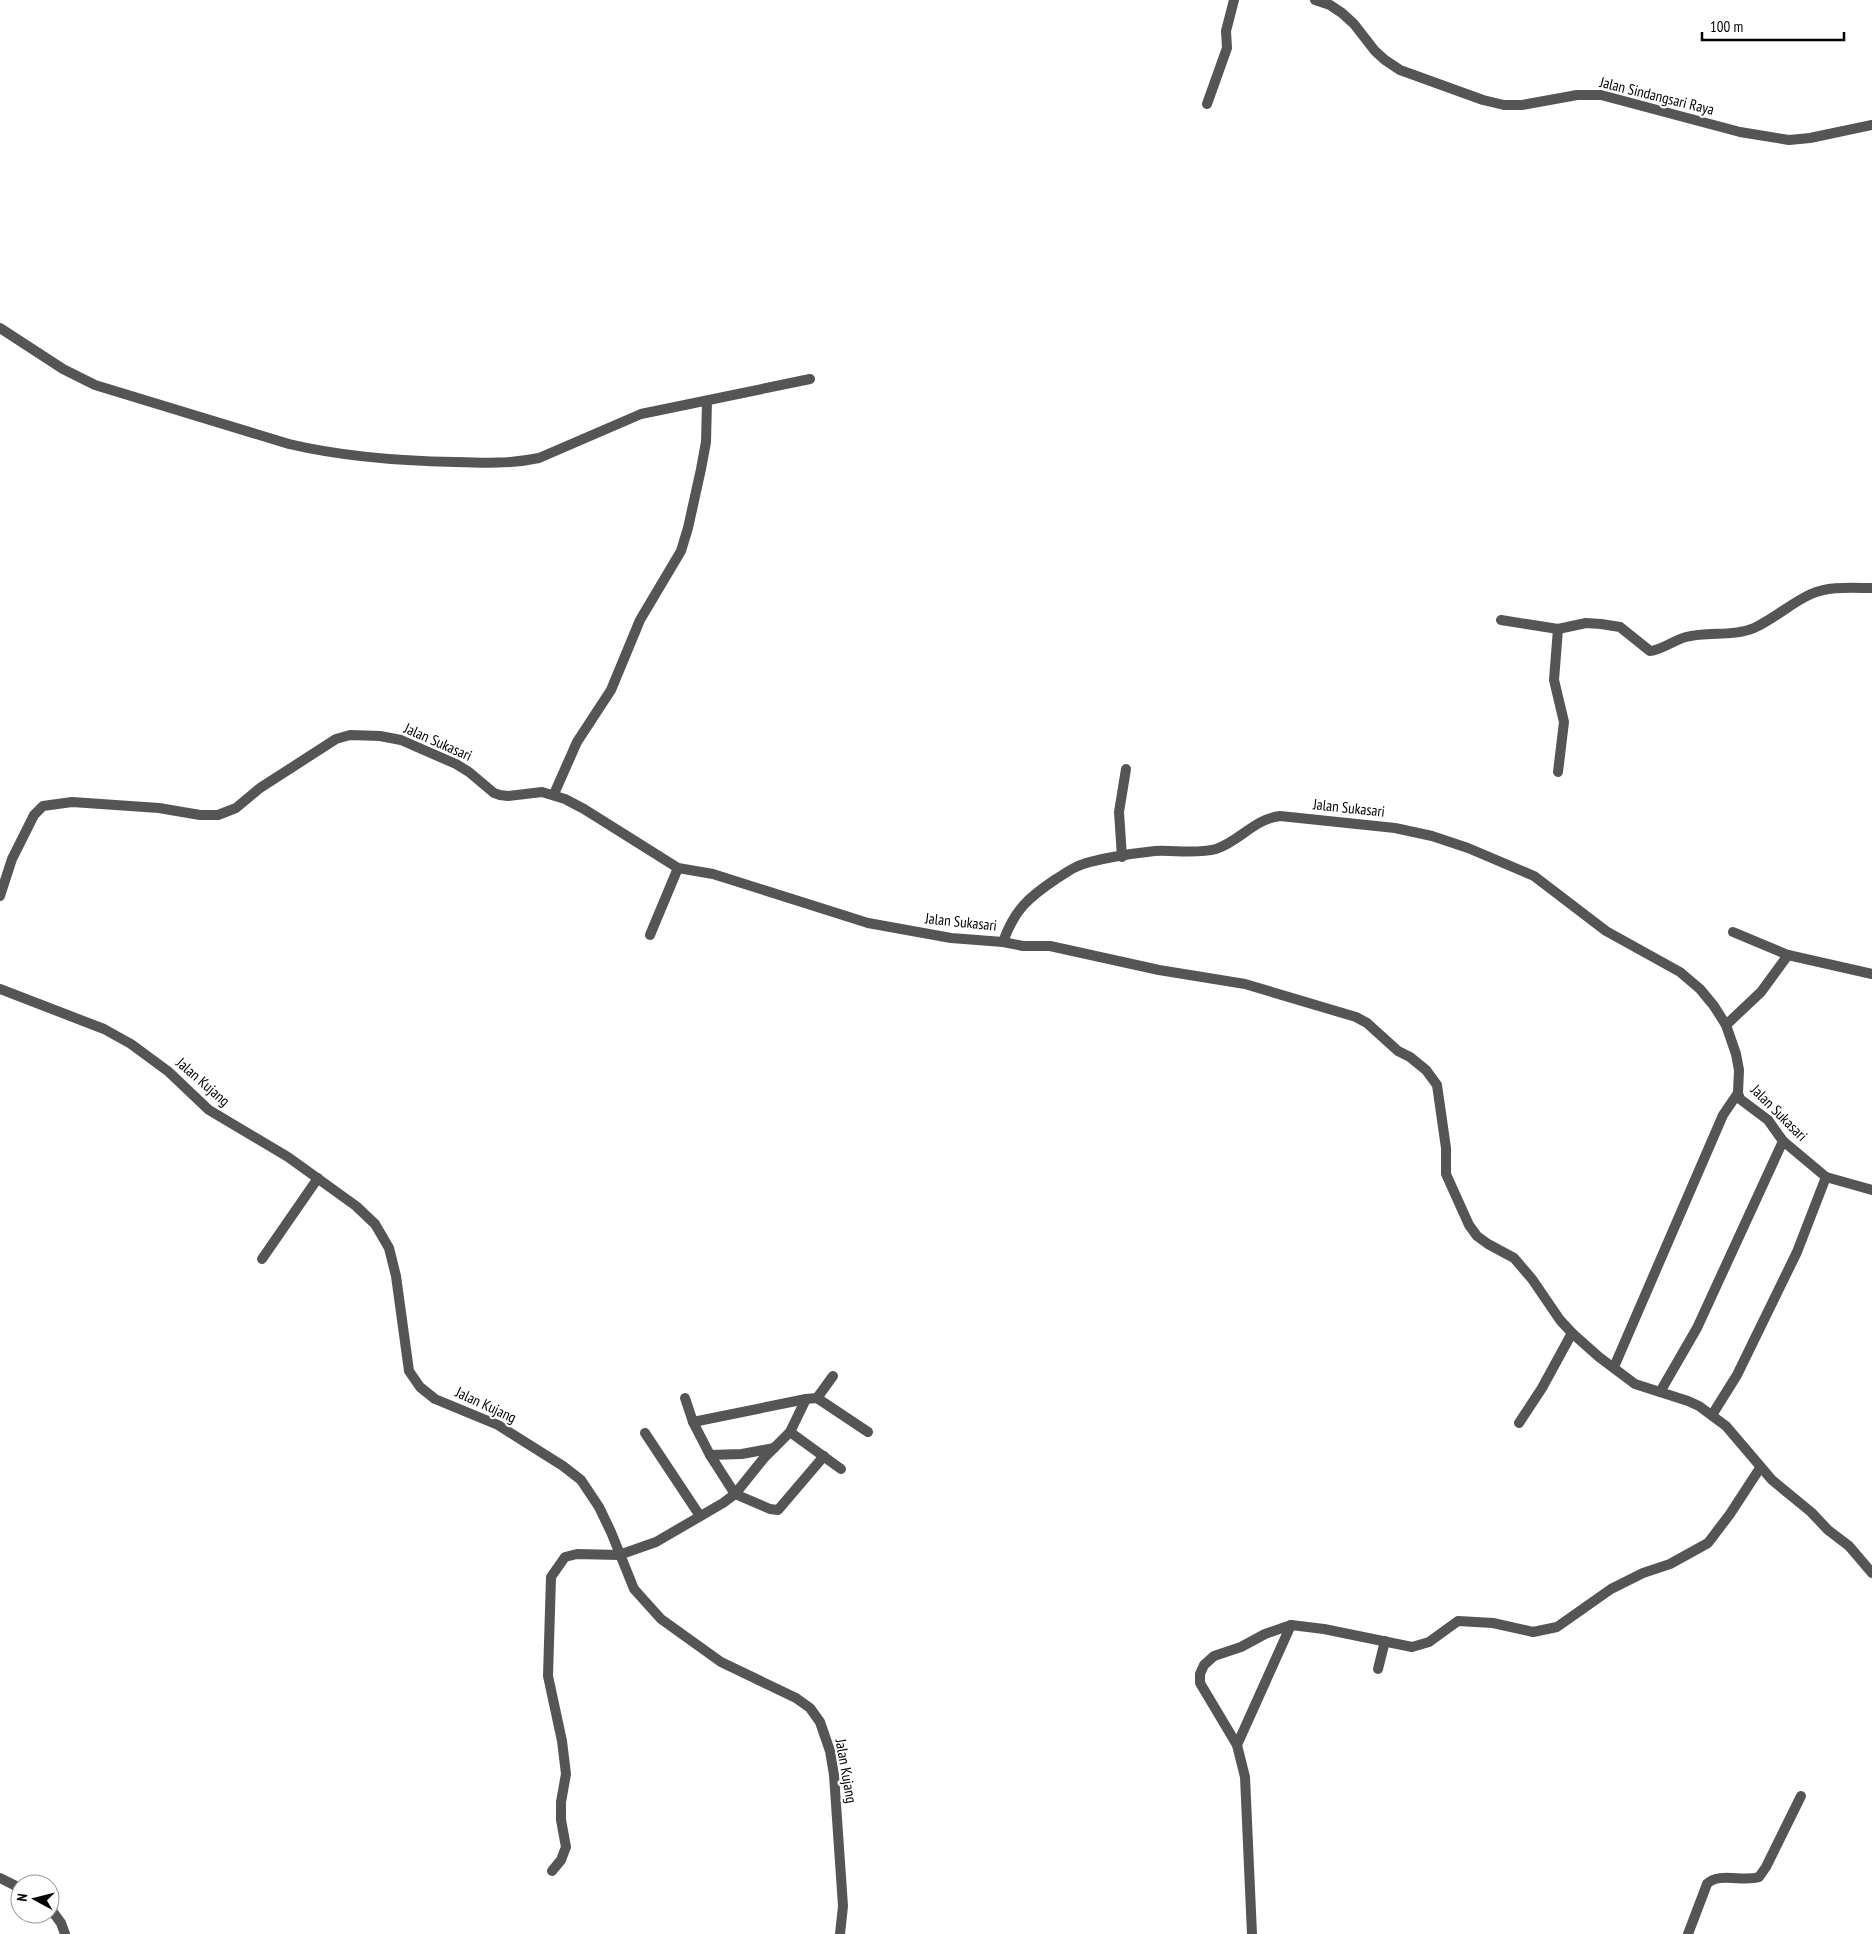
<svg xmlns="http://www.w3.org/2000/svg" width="1872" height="1934" font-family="'PT Sans Narrow',sans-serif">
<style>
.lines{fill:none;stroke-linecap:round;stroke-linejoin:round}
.minor{stroke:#555;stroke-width:10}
.labels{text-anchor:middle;stroke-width:4.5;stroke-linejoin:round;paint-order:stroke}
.street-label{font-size:15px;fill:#000;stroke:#fff}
</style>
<rect width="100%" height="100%" fill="#fff"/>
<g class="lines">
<g class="minor">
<polyline points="1315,0 1330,5 1342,13 1354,24 1375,51 1385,60 1400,70 1483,100 1504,105 1522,105 1577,95 1601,95 1740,132 1789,140 1810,138 1872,125"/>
<polyline points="1207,104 1227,48 1226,31 1234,0"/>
<path d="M 0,328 L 63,369 L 95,385 L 289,444 C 344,457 399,461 455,462 C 484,463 511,464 539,458 L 641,414 L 810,379"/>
<path d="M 1501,620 L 1558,629 L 1586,623 L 1601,624 L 1620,627 L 1650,651 C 1662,650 1674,640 1686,637 C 1708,631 1733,637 1754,628 C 1774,619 1791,603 1811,594 C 1829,586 1852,588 1872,588"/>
<polyline points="1558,772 1564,722 1554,680 1558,629"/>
<polyline points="554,794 577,742 611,690 640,620 681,551 688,528 701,469 706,442 707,401"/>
<polyline points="1122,857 1119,812 1126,769"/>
<path d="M 0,896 L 12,859 L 34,815 L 43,806 L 72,802 L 159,808 L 200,815 L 218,815 L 236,808 L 260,788 L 336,739 L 350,735 L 380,736 L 401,740 L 456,764 L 469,772 L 494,793 L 500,795 L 508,796 L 542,792 L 565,799 L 584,809 L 678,868 L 713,874 L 868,923 L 951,938 L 1003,942 C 1014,910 1029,897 1056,879 C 1063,875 1069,870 1076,867 C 1092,859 1136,853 1155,851 C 1174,850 1197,854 1216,849 C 1240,841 1254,819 1280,816 L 1395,828 L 1432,836 L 1468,848 L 1534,876 L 1606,931 L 1680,972 L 1700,989 L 1714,1006 L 1726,1025 L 1736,1054 L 1739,1070 L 1738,1093 L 1740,1099 L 1768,1120 L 1783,1141 L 1826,1177 L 1872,1190"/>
<polyline points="1733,932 1788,955 1872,974"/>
<polyline points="650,935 678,868"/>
<polyline points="1003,942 1023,946 1050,946 1159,970 1245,984 1356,1017 1367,1023 1398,1051 1410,1057 1426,1070 1437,1085 1446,1148 1446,1174 1469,1225 1477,1236 1488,1244 1514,1258 1532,1279 1560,1320 1572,1333 1599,1357 1635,1384 1688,1401 1699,1406 1726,1426 1772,1480 1811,1512 1828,1530 1849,1546 1872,1573"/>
<polyline points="0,989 104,1029 131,1044 169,1072 209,1110 288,1157 356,1206 375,1224 389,1248 396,1276 409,1371 420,1387 435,1399 498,1425 563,1466 581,1480 599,1507 611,1532 634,1589 661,1619 721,1662 796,1698 810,1708 820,1722 830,1751 834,1775 843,1906 840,1934"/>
<polyline points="1726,1025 1761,992 1788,955"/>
<polyline points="262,1259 318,1178"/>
<polyline points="1614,1367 1723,1115 1738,1093"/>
<polyline points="1660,1392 1697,1328 1783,1141"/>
<polyline points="685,1398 693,1422 710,1455"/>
<polyline points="817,1398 868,1432"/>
<polyline points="1712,1415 1737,1375 1797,1252 1826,1177"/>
<polyline points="693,1422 806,1399"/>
<polyline points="1519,1423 1542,1388 1572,1333"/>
<polyline points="790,1432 841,1469"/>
<polyline points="645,1433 700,1516"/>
<polyline points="774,1448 742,1454 710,1455 735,1494 770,1509 778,1510 824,1456"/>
<polyline points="1378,1669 1385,1641"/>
<polyline points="1237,1745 1291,1625"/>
<polyline points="552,1871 561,1860 566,1847 561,1820 561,1802 566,1774 562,1741 548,1676 551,1577 565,1557 577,1554 619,1555 656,1542 723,1503 735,1494 764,1458 790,1432 806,1399 817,1398 833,1376"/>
<polyline points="0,1878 20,1888"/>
<polyline points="50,1908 61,1923 65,1934"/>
<polyline points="1252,1934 1245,1777 1237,1745 1200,1683 1200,1674 1204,1665 1214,1656 1241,1647 1265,1634 1291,1625 1324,1629 1412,1647 1429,1642 1458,1621 1493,1623 1533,1632 1557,1627 1611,1589 1643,1573 1670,1564 1708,1543 1730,1514 1760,1468"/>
<path d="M 1688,1934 L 1707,1884 C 1718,1872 1743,1882 1759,1877 L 1766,1867 L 1801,1796"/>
</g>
</g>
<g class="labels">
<g class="street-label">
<text transform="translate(1657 96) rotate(14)" y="5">Jalan Sindangsari Raya</text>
<text transform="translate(438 742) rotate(24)" y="5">Jalan Sukasari</text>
<text transform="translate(1349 808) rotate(6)" y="5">Jalan Sukasari</text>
<text transform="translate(961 922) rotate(6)" y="5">Jalan Sukasari</text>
<text transform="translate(203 1082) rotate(41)" y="5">Jalan Kujang</text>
<text transform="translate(1779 1113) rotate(45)" y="5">Jalan Sukasari</text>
<text transform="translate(486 1405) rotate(25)" y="5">Jalan Kujang</text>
<text transform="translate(846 1771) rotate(80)" y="5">Jalan Kujang</text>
</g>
</g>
<g transform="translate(35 1899) rotate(277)"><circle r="24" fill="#ffffff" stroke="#999999"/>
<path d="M0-4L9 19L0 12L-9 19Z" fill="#000000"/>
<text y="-8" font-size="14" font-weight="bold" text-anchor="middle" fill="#000000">N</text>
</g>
<path d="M1702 32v8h142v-8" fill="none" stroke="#000000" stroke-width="2.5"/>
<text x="1710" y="32" font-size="15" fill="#000000" stroke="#ffffff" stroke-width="4" paint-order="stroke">100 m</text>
</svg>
